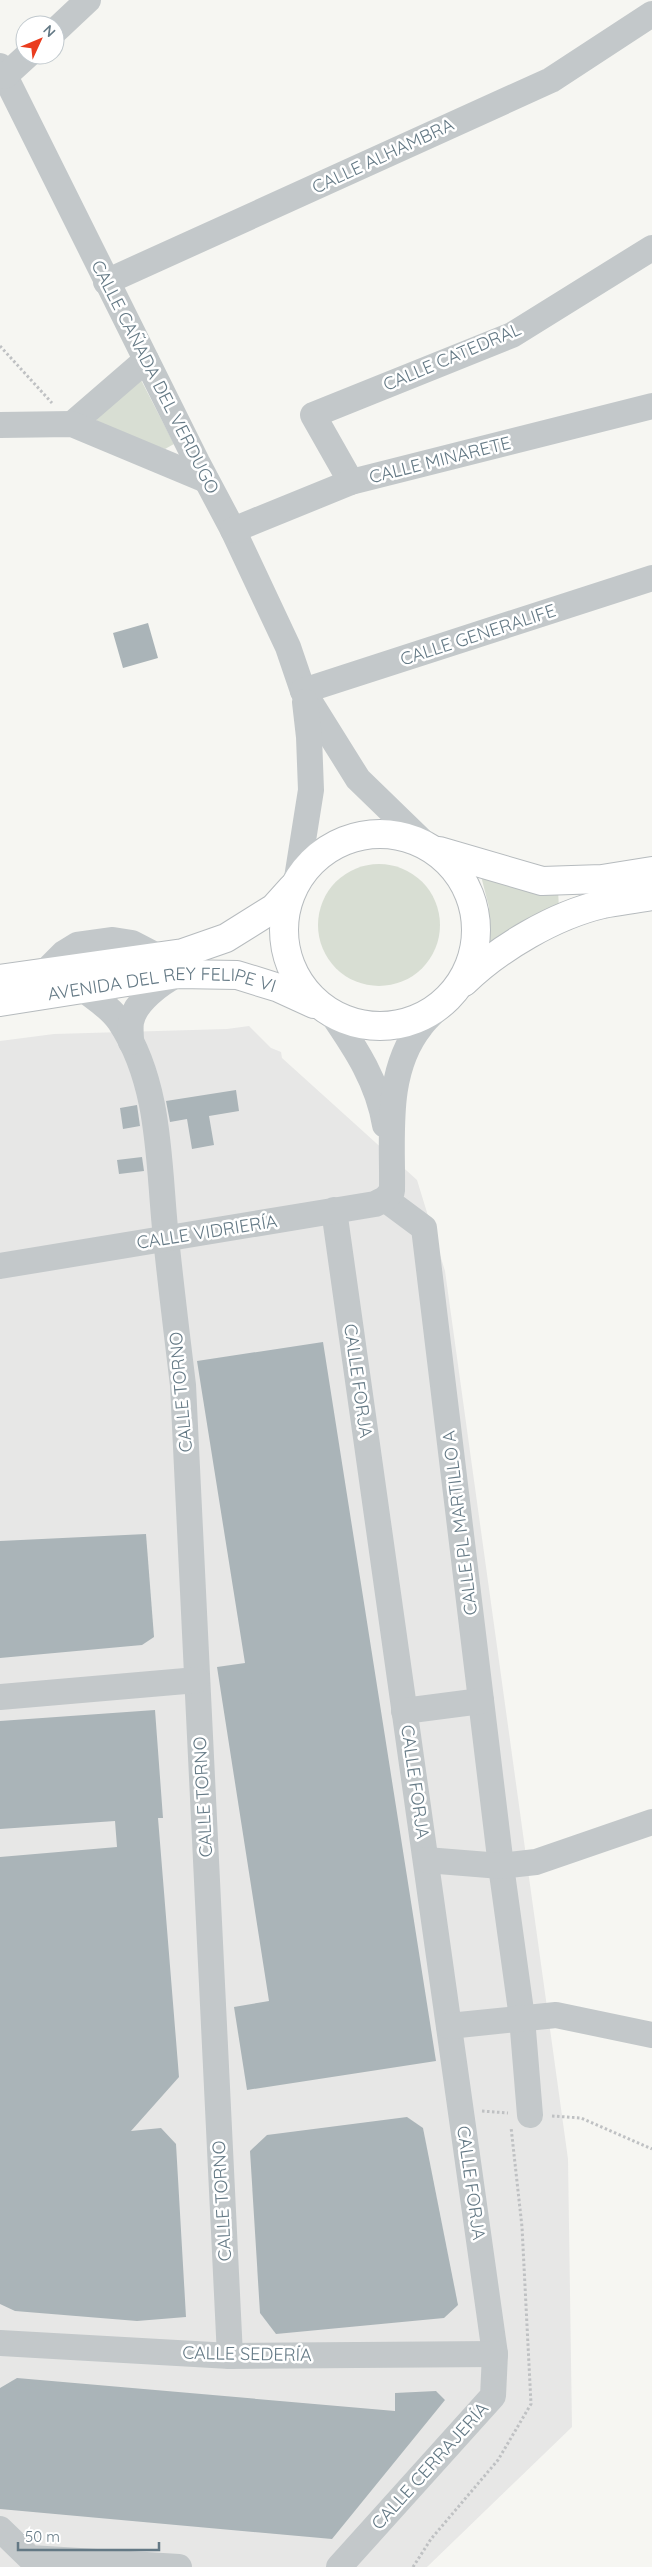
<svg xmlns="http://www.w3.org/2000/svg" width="652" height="2567" font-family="Quicksand,sans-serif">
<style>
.built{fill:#e7e7e6}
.green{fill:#d8ded3}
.building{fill:#aab4b8}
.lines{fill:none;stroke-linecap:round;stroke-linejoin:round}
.major-casing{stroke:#b6bbbe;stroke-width:30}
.path{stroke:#bfc1c3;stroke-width:3;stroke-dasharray:2.5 2.5;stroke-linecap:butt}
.minor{stroke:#c3c8ca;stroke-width:26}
.major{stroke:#fff;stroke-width:28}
.labels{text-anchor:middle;stroke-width:5;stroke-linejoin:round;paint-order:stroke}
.street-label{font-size:18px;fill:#647985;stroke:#fff}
</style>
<rect width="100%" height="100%" fill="#f6f6f2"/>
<polygon class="built" points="249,1026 271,1048 281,1052 282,1058 417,1180 445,1271 568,2159 572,2427 427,2567 0,2567 0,1041 54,1034 227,1029"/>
<g class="green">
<polygon points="141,380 174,444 165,449 98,426 96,416"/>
<circle cx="379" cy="925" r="61"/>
<polygon points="481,876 558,890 559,909 489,945 489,907"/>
</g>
<g class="building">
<polygon points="148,623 158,658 123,668 113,633"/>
<polygon points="236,1090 239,1111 209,1116 214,1145 192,1149 187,1119 170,1122 166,1101"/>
<polygon points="137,1105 140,1126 123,1129 120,1108"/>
<polygon points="142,1157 144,1171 119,1174 117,1160"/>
<polygon points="323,1342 436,2061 247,2090 234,2007 269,2001 217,1667 245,1663 197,1361"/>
<polygon points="146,1534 154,1637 142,1645 0,1658 0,1541"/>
<polygon points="155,1710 163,1818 158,1818 179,2077 131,2131 161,2128 176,2144 186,2317 137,2321 15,2311 0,2304 0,1857 117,1847 115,1821 0,1829 0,1721"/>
<polygon points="407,2117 423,2128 458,2305 444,2318 276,2334 260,2313 250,2151 267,2135"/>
<polygon points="17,2378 395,2411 395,2393 436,2391 445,2400 332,2539 0,2509 0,2388"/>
</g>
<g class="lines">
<g class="major-casing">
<g id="major">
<circle cx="380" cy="930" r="96"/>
<polyline points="439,851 542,881 602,879 652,871"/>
<polyline points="0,979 183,953 226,938 274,908 292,888"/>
<path d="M 464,982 C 499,948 555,915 603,904 C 619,901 636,899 652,896"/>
<path id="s1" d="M 0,1002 L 178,974 L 237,975 L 279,988 L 314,1004"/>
</g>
</g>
<g class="path">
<polyline points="0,346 52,403"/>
<polyline points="482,2111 508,2113"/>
<polyline points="552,2116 581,2118 652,2149"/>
<polyline points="413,2567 431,2539 498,2460 531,2404 522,2227 511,2127"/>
</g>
<g class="minor">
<polyline points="55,31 88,0"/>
<polyline points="0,66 197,462 233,530 288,647 303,691 358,779 426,845"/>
<polyline points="5,76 28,55"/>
<polyline points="106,282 551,80 652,14"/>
<polyline points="72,424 146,360"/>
<polyline points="0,425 72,424 206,480"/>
<polyline points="351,482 313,415 512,335 652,248"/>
<polyline points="233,530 351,482 652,406"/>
<polyline points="303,691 652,578"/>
<polyline points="297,878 311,790 309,737 305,702"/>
<polyline points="45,972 64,953 77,945 113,940 132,943 157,956"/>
<path d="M 83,989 C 96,999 111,1008 120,1022 C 162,1086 158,1166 166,1238 C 171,1287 177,1336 183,1385 L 230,2356"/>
<path d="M 332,1014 C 356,1049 378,1082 385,1125"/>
<path d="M 131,1042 C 131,1036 130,1028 131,1022 C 135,1001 161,983 178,974"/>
<polyline points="385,1199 424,1228 501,1866 522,2018 530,2115"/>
<polyline points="334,1210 495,2354 493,2396 339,2567"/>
<path d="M 0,1266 L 375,1204 L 385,1199 L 392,1191 C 393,1137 384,1072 421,1026 C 426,1019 433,1013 440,1006"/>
<polyline points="0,1697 197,1680"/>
<polyline points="404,1711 481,1701"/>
<polyline points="426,1860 501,1866 536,1862 652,1822"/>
<polyline points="449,2026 556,2015 652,2035"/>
<polyline points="0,2343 230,2356 495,2354"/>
<polyline points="0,2529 30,2558 179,2567"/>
</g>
<use href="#major" class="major"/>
</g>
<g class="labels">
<g class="street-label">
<text transform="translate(383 156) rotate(-25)" y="6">CALLE ALHAMBRA</text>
<text transform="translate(452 357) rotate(-23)" y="6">CALLE CATEDRAL</text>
<text transform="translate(155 377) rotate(63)" y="6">CALLE CAÑADA DEL VERDUGO</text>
<text transform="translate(440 460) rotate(-14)" y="6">CALLE MINARETE</text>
<text transform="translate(478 635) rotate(-18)" y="6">CALLE GENERALIFE</text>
<text dy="6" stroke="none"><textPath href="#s1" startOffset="164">AVENIDA DEL REY FELIPE VI</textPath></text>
<text transform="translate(207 1232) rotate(-9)" y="6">CALLE VIDRIERÍA</text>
<text transform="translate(358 1381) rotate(82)" y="6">CALLE FORJA</text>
<text transform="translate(181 1392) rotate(-95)" y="6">CALLE TORNO</text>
<text transform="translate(460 1523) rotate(-97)" y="6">CALLE PL MARTILLO A</text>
<text transform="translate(415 1782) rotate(82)" y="6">CALLE FORJA</text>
<text transform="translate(203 1797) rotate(-93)" y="6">CALLE TORNO</text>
<text transform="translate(471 2183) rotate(82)" y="6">CALLE FORJA</text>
<text transform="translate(222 2201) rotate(-93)" y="6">CALLE TORNO</text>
<text transform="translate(247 2354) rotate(1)" y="6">CALLE SEDERÍA</text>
<text transform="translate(430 2466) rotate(-48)" y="6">CALLE CERRAJERÍA</text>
</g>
</g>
<g transform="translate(40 40) rotate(46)"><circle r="24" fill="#ffffff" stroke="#c1c9ce"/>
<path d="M0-4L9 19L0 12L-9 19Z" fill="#ea3c1e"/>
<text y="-8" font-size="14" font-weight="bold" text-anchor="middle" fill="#647985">N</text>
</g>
<path d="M18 2542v8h141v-8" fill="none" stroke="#647985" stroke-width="2.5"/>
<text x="25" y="2542" font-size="15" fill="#647985" stroke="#ffffff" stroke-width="4" paint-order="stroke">50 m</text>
</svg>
